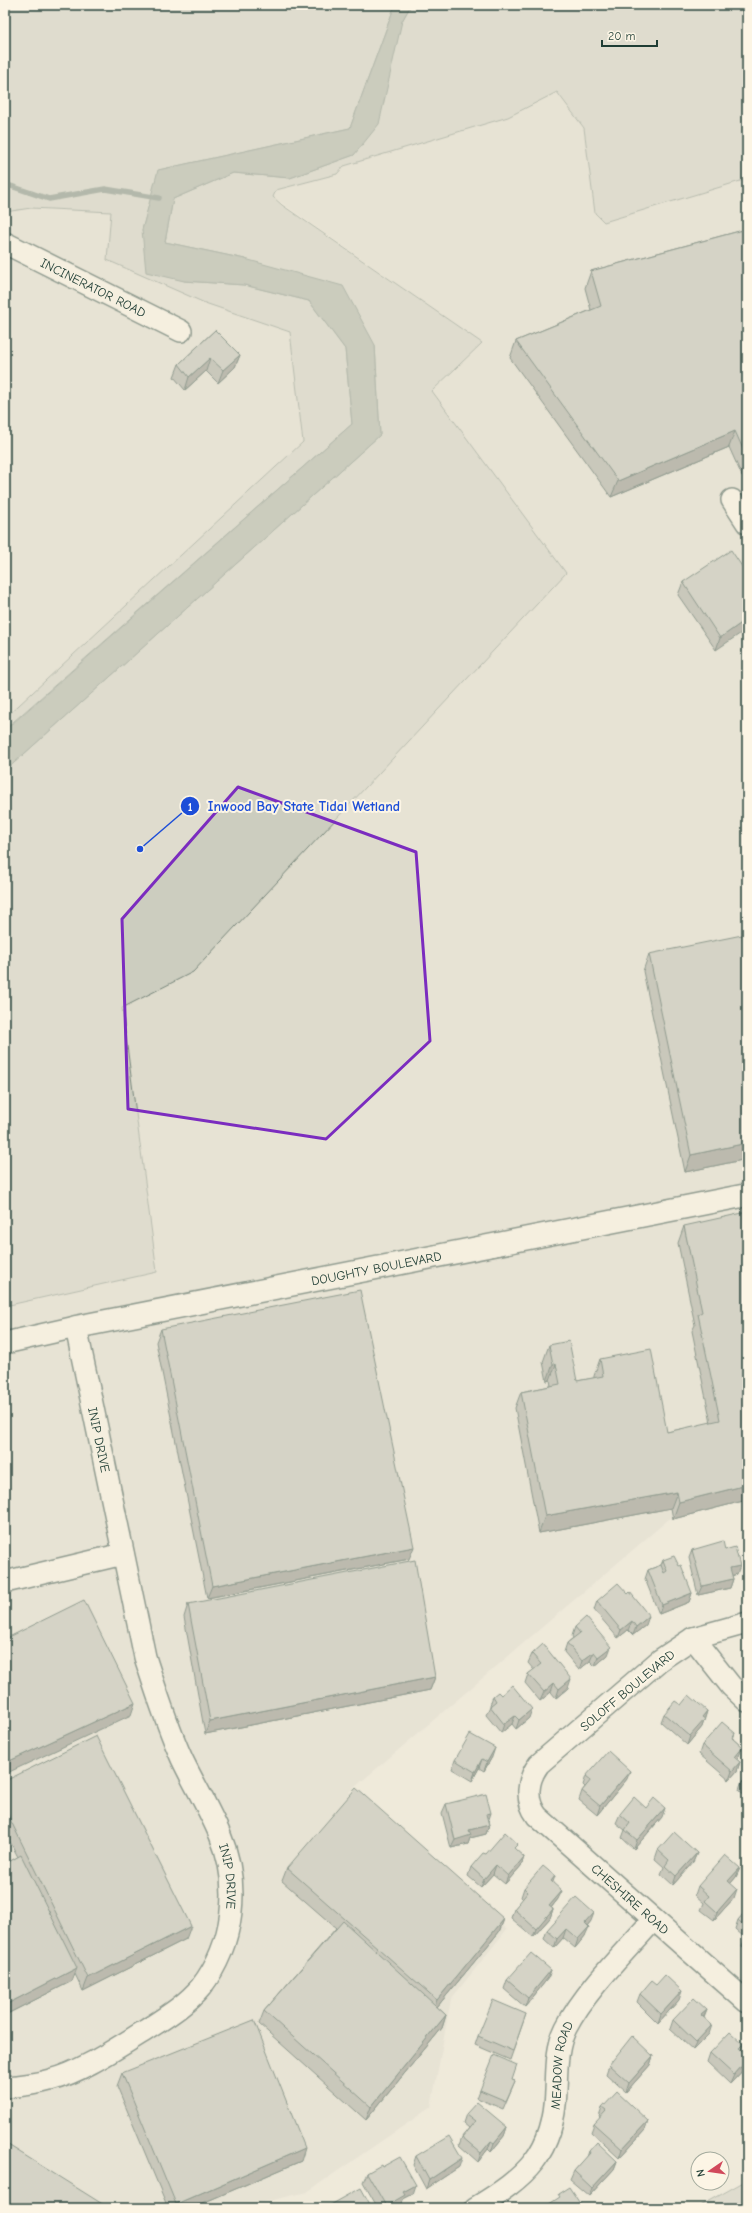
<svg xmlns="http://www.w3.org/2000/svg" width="752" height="2213" font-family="'Comic Neue',sans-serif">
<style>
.built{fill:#dedbcc}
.green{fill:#cccdbf;stroke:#76857a}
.water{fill:#9fa89a;stroke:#6c7d71}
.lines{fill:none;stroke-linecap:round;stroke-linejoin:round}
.stream{stroke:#6c7d71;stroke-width:5.5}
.street-casing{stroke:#1f3d34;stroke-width:24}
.secondary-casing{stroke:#1f3d34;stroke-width:25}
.street{stroke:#fcf5e5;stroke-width:21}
.secondary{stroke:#fcf5e5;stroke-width:22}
.wall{fill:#9c9f95;stroke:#1f3d34}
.shaded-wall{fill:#7f8279;stroke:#1f3d34}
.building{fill:#b5b9ad;stroke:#1f3d34}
.marked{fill:none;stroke:#7b2cbf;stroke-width:3;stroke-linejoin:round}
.labels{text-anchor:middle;stroke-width:4;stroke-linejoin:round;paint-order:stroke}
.street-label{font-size:13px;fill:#1f3d34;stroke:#fcf5e5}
.leader{fill:none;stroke:#1d4ed8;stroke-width:1.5}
.callout-dot{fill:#1d4ed8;stroke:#fcf5e5;stroke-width:1.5}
.mark-label{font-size:12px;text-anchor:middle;font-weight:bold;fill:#fff}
.callout-label{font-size:14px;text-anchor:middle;font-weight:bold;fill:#1d4ed8;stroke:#fcf5e5;stroke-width:4;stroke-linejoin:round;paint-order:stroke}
</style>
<rect width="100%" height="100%" fill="#efeada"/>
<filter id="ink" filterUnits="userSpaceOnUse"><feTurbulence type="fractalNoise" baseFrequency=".025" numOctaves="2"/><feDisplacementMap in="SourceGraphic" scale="8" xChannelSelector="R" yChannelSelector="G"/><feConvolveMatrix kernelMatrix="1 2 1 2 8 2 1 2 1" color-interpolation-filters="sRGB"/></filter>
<g filter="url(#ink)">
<g class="built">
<polygon points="557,92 584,128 595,213 604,222 747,179 747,1501 669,1519 349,1792 507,1929 451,1999 431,2107 307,2192 238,2208 5,2208 5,1306 157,1272 122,1008 566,573 432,391 482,343 273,197 276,190 337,174 344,166 508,117"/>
<polygon points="31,208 112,212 205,303 290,332 303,442 5,718 5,212"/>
</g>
<g class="green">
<polygon points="5,5 395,5 350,128 159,170 142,230 184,281 244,285 309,301 345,349 352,424 5,729 5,718 303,442 290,332 205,303 107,260 111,212 31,208 5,212"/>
<polygon points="411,5 747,5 747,179 604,222 595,213 584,128 557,92 508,117 344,166 337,174 276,190 273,197 282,205 482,343 432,391 566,573 193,972 122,1008 157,1272 5,1306 5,771 380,435 375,345 245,259 165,242 173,199 233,173 290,178 354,155 402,21"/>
<polygon points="747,2180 747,2208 697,2208"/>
</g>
<polygon class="water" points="395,5 411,5 402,21 379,124 354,155 290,178 233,173 173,199 165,242 245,259 343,286 375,345 380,435 5,771 5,730 352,424 345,349 309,301 244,285 184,281 146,272 142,230 158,170 350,128"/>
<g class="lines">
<polyline class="stream" points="5,184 49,199 105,189 159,198"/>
<g class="street-casing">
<g id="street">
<path id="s1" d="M 5,243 L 181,331"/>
<polyline points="732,500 747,523"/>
<path id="s2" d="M 5,1343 L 76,1327 L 145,1657 C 156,1691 167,1726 182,1759 C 194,1784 209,1809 220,1835 C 241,1885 234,1944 201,1987 C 186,2005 166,2017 146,2030 C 118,2047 82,2072 50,2080 C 36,2084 20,2086 5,2087"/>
<polyline points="5,1582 123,1554"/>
<path id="s3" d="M 747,1623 L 693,1638 L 660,1660 L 539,1764 C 527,1780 525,1800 537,1816 L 747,2002"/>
<polyline points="693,1638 731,1686 747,1701"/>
<path id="s4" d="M 475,2208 C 526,2177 554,2154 556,2091 C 557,2070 556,2048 566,2028 C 585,1991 625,1952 653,1920"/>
</g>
</g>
<g class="secondary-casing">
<g id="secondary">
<path id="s5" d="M 76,1327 L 747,1195"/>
</g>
</g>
<use href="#street" class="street"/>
<use href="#secondary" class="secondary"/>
</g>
<g class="wall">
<polygon points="747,229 747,474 742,476 729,447 611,497 510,358 516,341 591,310 585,288 591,271"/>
<polygon points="215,330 240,355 235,367 218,383 206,371 185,390 174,377 179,364"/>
<polygon points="747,574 716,650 678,595 683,582"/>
<polygon points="649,954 747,1159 685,1172 643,971"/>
<polygon points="684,1226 747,1500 673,1519 671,1508 539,1533 515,1408 521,1392 551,1386 550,1380 547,1381 543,1362 549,1345 577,1381 594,1378 594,1376 600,1359 667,1432 711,1423 692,1331 695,1325 678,1243"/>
<polygon points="161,1329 409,1559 207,1598 156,1342"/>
<polygon points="692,1550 725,1550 737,1574 732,1576 733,1579 730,1588 698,1595 689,1558"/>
<polygon points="663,1560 692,1593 689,1602 659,1614 645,1579 648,1570 661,1565"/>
<polygon points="597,1601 646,1625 633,1635 628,1630 618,1638 594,1610"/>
<polygon points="188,1604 435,1677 430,1690 205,1734 184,1617"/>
<polygon points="575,1627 608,1655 595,1666 590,1661 579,1670 564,1652 567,1643 573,1638 572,1636"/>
<polygon points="532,1654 568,1688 556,1698 551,1692 540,1701 525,1683 528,1674 534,1670 528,1663"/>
<polygon points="501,1695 529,1718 516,1729 512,1724 501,1733 486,1715 490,1706 490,1705 493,1696"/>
<polygon points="681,1705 707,1711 702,1727 687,1745 661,1722 664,1714"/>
<polygon points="735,1733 733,1739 742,1747 739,1756 736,1759 740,1762 737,1771 729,1780 699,1754 702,1745"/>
<polygon points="492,1757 484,1771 479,1768 472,1781 452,1769 455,1760"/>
<polygon points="586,1776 627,1779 597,1815 579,1800 582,1791 585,1787 583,1785"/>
<polygon points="747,1776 747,1797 739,1790 742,1781"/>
<polygon points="5,1781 186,1939 83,1991 75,1974 72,1981 5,2015 5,1864 18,1857 5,1832"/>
<polygon points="446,1804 488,1821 489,1825 486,1834 470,1838 468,1844 451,1848 442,1813"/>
<polygon points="646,1808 662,1817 634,1849 622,1838 625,1830 616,1823 620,1814"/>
<polygon points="515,1850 524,1857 521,1866 505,1884 493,1874 481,1887 468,1876 471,1867 486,1854"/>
<polygon points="658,1850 697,1853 693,1862 673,1885 661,1874 664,1867 655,1859"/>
<polygon points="287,1868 504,1919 499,1932 437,2007 446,2015 442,2028 366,2120 259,2024 264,2011 336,1928 282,1881"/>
<polygon points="740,1868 736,1877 730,1884 734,1898 714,1920 701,1910 704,1903 695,1895 698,1886"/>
<polygon points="553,1883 558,1899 551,1908 553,1909 550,1918 533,1937 511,1918 514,1909 523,1899 521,1897 524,1888"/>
<polygon points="747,1910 747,1950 742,1946 745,1938 735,1929 738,1920"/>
<polygon points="591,1921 587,1926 585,1936 575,1948 563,1938 554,1948 544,1939 547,1930"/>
<polygon points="551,1970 548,1978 525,2007 504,1989 507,1980"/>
<polygon points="656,1985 679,2000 658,2023 637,2002 640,1994"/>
<polygon points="707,2010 704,2018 709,2034 693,2050 670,2029 673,2020"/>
<polygon points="526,2014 510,2060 475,2045 478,2036"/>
<polygon points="743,2044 741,2050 747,2056 747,2064 746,2067 730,2084 707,2062 710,2053"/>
<polygon points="653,2056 650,2065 626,2092 606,2074 609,2065"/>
<polygon points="122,2073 301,2161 191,2208 168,2208 117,2086"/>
<polygon points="512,2080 515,2081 503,2109 477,2098 480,2090"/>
<polygon points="747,2089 747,2099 744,2096"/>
<polygon points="602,2108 648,2121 645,2130 619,2158 591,2132 594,2124 600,2118 599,2117"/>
<polygon points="466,2114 507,2127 504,2136 491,2152 488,2149 478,2162 459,2145 462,2137 469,2128 463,2123"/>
<polygon points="589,2151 617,2161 614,2169 589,2196 570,2180 574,2171 587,2157"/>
<polygon points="416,2156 459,2167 426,2189 413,2165"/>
<polygon points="382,2167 413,2194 403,2199 402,2204 395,2208 378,2208 363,2182 367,2173"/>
</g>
<g class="shaded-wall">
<polygon points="240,355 235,367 218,383 223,370"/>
<polygon points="210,358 206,371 185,390 189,377"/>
<polygon points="735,431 729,447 611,497 618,481"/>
<polygon points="747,461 747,474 742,476"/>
<polygon points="747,619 747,629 716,650 720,638"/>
<polygon points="747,1143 747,1159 685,1172 691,1155"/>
<polygon points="553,1364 556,1364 550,1380 547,1381"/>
<polygon points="747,1485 747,1500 673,1519 679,1502"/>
<polygon points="677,1492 671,1508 539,1533 545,1516"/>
<polygon points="414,1547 409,1559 207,1598 212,1586"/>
<polygon points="740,1566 737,1574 727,1577 730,1568"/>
<polygon points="733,1579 730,1588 698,1595 702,1586"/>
<polygon points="692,1593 689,1602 659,1614 662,1605"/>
<polygon points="649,1616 646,1625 633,1635 636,1627"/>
<polygon points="632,1621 628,1630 618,1638 621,1630"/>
<polygon points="611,1647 608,1655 595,1666 598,1657"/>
<polygon points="594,1652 590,1661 579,1670 582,1661"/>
<polygon points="435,1677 430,1690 205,1734 210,1721"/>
<polygon points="571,1679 568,1688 556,1698 559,1689"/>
<polygon points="554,1683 551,1692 540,1701 544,1692"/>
<polygon points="135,1703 131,1715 5,1774 5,1763"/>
<polygon points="532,1709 529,1718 516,1729 519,1720"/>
<polygon points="707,1711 702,1727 687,1745 690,1736 702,1717"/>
<polygon points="515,1716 512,1724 501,1733 504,1724"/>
<polygon points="742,1747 739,1756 731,1765 734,1757"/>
<polygon points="495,1748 492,1757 484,1771 487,1762"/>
<polygon points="482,1759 479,1768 472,1781 475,1772"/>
<polygon points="740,1762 737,1771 729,1780 732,1771"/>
<polygon points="630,1771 627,1779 597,1815 600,1806"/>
<polygon points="665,1808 662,1817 634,1849 637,1840"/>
<polygon points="491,1813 488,1822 486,1814"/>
<polygon points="489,1825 486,1834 470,1838 468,1844 451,1848 455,1840 469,1830"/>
<polygon points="697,1853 693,1862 673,1885 676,1876"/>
<polygon points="524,1857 521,1866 505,1884 508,1876"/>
<polygon points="496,1865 493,1874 481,1887 484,1879"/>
<polygon points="740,1868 736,1877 725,1890 728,1881"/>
<polygon points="555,1876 552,1885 551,1881"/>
<polygon points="737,1889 734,1898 714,1920 717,1912"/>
<polygon points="562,1891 558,1899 546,1914 549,1906"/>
<polygon points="553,1909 550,1918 533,1937 536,1929"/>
<polygon points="594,1913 591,1921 582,1932 585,1923"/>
<polygon points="504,1919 499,1932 432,2013 437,2000"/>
<polygon points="191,1926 186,1939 83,1991 88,1978"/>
<polygon points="589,1927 585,1936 575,1948 578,1939"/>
<polygon points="566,1929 563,1938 554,1948 557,1939"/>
<polygon points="77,1968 72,1981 5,2015 5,2005"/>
<polygon points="551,1970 548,1978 525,2007 528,1998"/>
<polygon points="682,1991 679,2000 658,2023 661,2014"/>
<polygon points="707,2010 703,2018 701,2015"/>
<polygon points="446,2015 442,2028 366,2120 371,2107"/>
<polygon points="712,2025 709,2034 693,2050 696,2042"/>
<polygon points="653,2056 650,2065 626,2092 629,2083"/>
<polygon points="747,2060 747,2064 746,2067 730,2084 734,2075"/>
<polygon points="648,2121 645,2130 619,2158 622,2149"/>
<polygon points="507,2127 504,2136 491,2152 494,2143"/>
<polygon points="491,2141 488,2149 478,2162 481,2153"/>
<polygon points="305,2148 301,2161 191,2208 174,2208 176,2204"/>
<polygon points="462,2158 459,2167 426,2189 429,2180"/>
<polygon points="617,2161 614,2169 589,2196 592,2188"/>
<polygon points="416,2185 413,2194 403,2199 402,2204 395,2208 385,2208 386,2206 403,2192"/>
</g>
<g class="building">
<polygon points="747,229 747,458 735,431 618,481 516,341 601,306 591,271"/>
<polygon points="215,330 240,355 223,370 210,358 189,377 179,364"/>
<polygon points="731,550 747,574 747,619 720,638 683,582"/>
<polygon points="742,935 747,960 747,1143 691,1155 649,954"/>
<polygon points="747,1212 747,1485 679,1502 677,1492 545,1516 521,1392 560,1384 556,1364 553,1364 549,1345 569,1341 577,1381 603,1376 600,1359 651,1349 667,1432 720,1420 698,1314 702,1312 684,1226"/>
<polygon points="360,1290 414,1547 212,1586 161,1329"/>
<polygon points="723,1541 725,1550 735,1547 740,1566 730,1568 733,1579 702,1586 692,1550"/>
<polygon points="674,1556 679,1566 681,1565 692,1593 662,1605 648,1570 661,1565 664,1573 667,1571 663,1560"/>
<polygon points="415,1560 435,1677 210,1721 188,1604"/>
<polygon points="618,1583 628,1594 630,1592 649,1616 636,1627 632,1621 621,1630 597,1601"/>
<polygon points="84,1600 135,1703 5,1763 5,1639"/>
<polygon points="586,1617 611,1647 598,1657 594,1652 582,1661 567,1643 580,1633 575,1627"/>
<polygon points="543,1644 571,1679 559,1689 554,1683 544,1692 528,1674 541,1664 532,1654"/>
<polygon points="512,1685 532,1709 519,1720 515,1716 504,1724 490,1706 496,1701 493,1696 498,1692 501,1695"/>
<polygon points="689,1695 707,1711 702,1717 705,1719 690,1736 664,1714 675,1701 681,1705"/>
<polygon points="722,1722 735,1733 732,1738 742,1747 734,1757 740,1762 732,1771 702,1745"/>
<polygon points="470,1734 495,1748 487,1762 482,1759 475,1772 455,1760"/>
<polygon points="96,1736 191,1926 88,1978 5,1809 5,1781"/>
<polygon points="608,1751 630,1771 600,1806 582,1791 591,1780 586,1776"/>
<polygon points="747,1776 747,1785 742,1781"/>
<polygon points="356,1788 504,1919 437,2000 287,1868"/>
<polygon points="486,1794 491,1813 486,1814 489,1825 469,1830 471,1835 455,1840 446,1804"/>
<polygon points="634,1797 646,1808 654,1798 665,1808 637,1840 625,1830 630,1823 620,1814"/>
<polygon points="505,1832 518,1844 514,1848 524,1857 508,1876 496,1865 484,1879 471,1867 483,1853 486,1854"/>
<polygon points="674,1832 697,1853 676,1876 665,1866 669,1860 658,1850"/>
<polygon points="21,1855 77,1968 5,2005 5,1864"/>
<polygon points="725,1855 740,1868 728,1881 737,1889 717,1912 705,1901 709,1896 698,1886"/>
<polygon points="543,1866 555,1876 551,1881 562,1891 549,1906 553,1909 536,1929 514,1909 528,1892 524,1888"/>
<polygon points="576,1897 594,1913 585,1923 589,1927 578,1939 566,1929 557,1939 547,1930"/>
<polygon points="747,1910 747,1928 738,1920"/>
<polygon points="343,1921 446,2015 371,2107 264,2011"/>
<polygon points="531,1953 551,1970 528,1998 507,1980"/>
<polygon points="665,1975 682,1991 661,2014 640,1994 651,1981 656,1985"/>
<polygon points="694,1998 707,2010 701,2015 712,2025 696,2042 673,2020"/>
<polygon points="493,2000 526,2014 513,2051 478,2036"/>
<polygon points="254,2020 305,2148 176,2204 122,2073"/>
<polygon points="730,2032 743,2044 739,2048 747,2056 747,2060 734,2075 710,2053"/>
<polygon points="632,2036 653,2056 629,2083 609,2065"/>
<polygon points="494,2055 517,2065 512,2080 515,2081 506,2101 480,2090"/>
<polygon points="617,2092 648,2121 622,2149 594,2124 606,2111 602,2108"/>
<polygon points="477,2102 507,2127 494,2143 491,2141 481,2153 462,2137 475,2121 466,2114"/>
<polygon points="449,2136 462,2158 429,2180 416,2156"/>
<polygon points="597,2142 617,2161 592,2188 574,2171 590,2153 589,2151"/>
<polygon points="5,2143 104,2205 102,2208 5,2208"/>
<polygon points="400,2157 416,2185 403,2192 405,2195 386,2206 367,2173 381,2165 382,2167"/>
<polygon points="569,2187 583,2208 543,2208 560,2197 558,2194"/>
<polygon points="361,2188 372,2208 328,2208 327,2207"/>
</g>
</g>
<path d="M0 0H752V2213H0ZM 238,787 L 416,852 L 430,1041 L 326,1139 L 128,1109 L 122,919 Z" fill="#efeada" fill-opacity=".55" fill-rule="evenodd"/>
<path class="marked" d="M 238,787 L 416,852 L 430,1041 L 326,1139 L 128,1109 L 122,919 Z"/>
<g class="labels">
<g class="street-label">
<text dy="5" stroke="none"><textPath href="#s1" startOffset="99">INCINERATOR ROAD</textPath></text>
<text dy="5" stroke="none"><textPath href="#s5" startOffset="306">DOUGHTY BOULEVARD</textPath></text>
<text dy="5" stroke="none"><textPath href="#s2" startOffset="188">INIP DRIVE</textPath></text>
<text transform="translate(627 1690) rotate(-40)" y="5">SOLOFF BOULEVARD</text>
<text dy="5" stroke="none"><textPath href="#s2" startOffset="646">INIP DRIVE</textPath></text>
<text dy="5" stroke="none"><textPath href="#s3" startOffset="436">CHESHIRE ROAD</textPath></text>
<text dy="5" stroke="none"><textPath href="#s4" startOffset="177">MEADOW ROAD</textPath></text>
</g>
</g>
<path class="leader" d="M140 849L190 806"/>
<g class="callout-dot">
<circle cx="140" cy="849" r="4"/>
<circle cx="190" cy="806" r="10"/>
</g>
<g class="mark-label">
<text x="190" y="811">1</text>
</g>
<g class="callout-label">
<text x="304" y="811">Inwood Bay State Tidal Wetland</text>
</g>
<rect width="752" height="2213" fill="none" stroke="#fcf5e5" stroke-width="20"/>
<rect x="10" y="10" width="732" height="2193" fill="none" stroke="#1f3d34" stroke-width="1.5" filter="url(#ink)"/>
<g transform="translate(710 2171) rotate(257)"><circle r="19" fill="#fcf5e5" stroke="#a4ab9e"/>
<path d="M0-3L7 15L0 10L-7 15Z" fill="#d1495b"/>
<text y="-6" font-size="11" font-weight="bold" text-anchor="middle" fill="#1f3d34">N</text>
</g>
<path d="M602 40v6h55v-6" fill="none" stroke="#1f3d34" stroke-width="2"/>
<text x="608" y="40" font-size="12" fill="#1f3d34" stroke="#fcf5e5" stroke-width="3" paint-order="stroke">20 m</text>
</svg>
